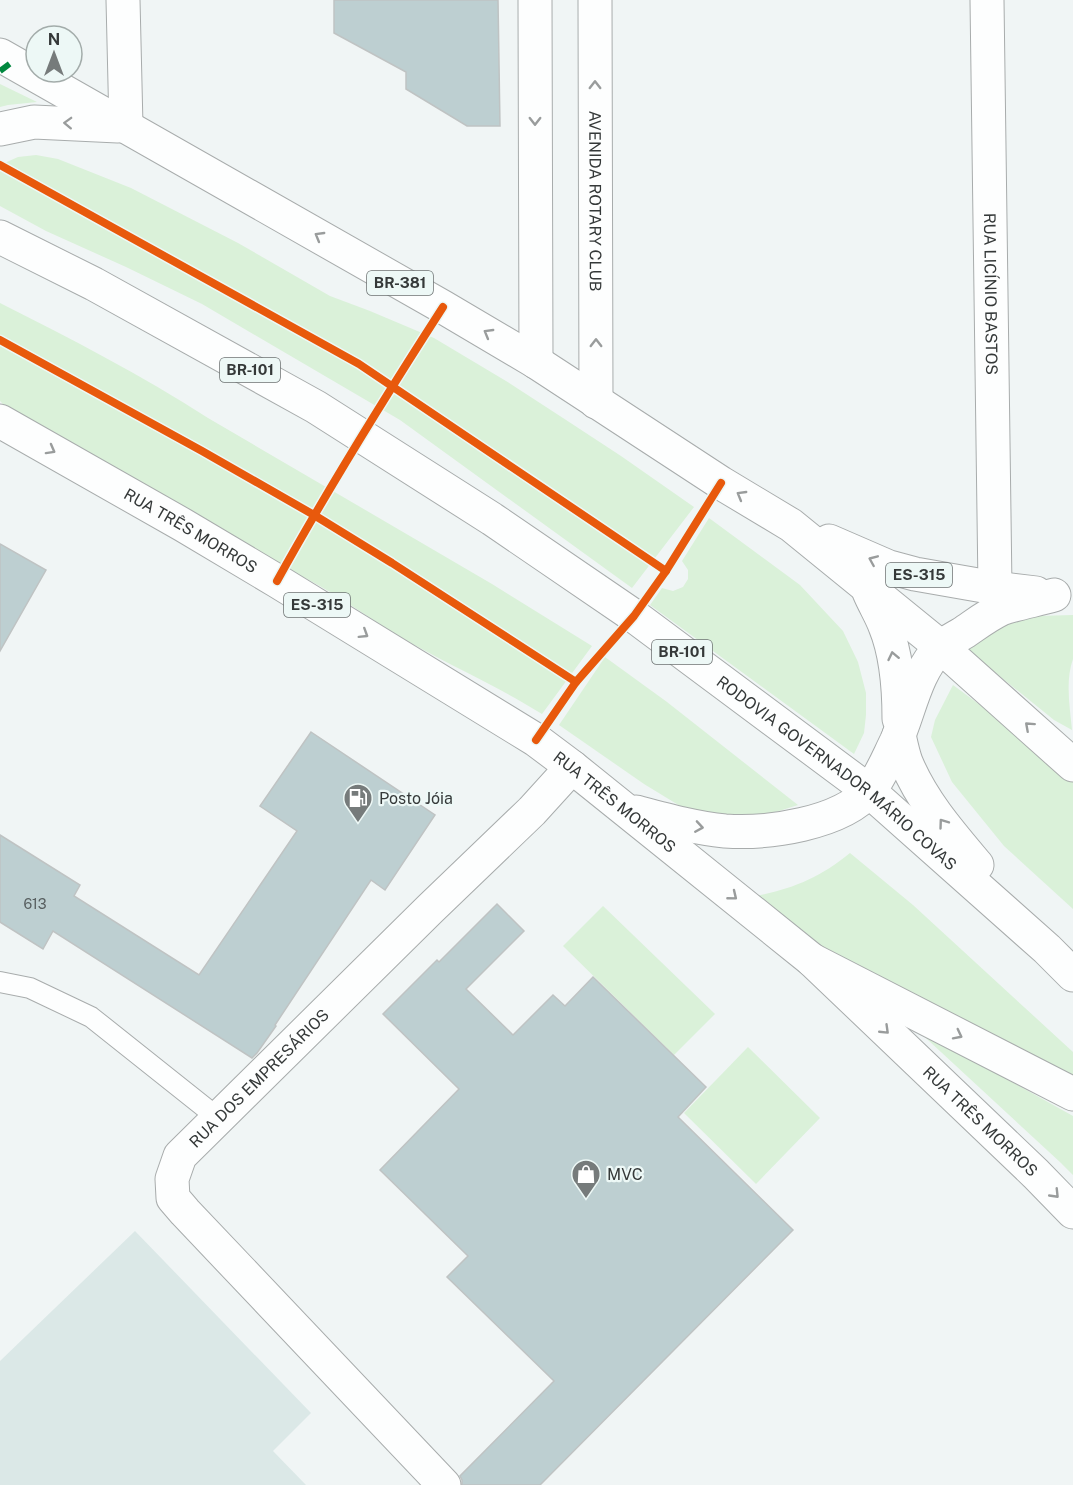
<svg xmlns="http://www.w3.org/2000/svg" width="1073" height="1485" font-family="'Public Sans',sans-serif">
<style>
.built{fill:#dbe8e7}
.green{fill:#daf1d9}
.building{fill:#bdcfd1;stroke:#bfc3c3;stroke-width:1.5}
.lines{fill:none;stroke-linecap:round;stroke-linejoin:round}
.service-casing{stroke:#a8acac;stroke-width:22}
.minor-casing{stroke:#a8acac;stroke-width:35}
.primary-casing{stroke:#a8acac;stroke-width:35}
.trunk-casing{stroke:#a8acac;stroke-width:35}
.service{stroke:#fdfefe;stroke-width:20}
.minor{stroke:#fdfefe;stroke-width:33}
.primary{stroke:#fdfefe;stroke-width:33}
.trunk{stroke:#fdfefe;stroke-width:33}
.quiet{stroke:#00873e;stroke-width:6;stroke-dasharray:12 6;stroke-linecap:butt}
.cycleway-casing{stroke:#edf8f6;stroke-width:11}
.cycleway{stroke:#e8590c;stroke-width:8}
.oneway{stroke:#999c9c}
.labels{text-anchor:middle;stroke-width:4.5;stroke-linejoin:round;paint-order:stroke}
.number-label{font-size:14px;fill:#575e5f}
.shield{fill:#edf8f6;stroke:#6c7272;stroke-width:1.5}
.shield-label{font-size:15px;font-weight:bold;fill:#353939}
.street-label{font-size:16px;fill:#353939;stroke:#edf8f6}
.poi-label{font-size:16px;fill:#353939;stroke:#edf8f6;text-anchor:start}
</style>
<rect width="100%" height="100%" fill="#f0f5f5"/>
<polygon class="built" points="135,1231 311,1413 273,1451 306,1485 0,1485 0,1361"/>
<g class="green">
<polygon points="0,84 37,102 8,105 0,107"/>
<polygon points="36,155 58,159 131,188 238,243 330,296 370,311 434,338 506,381 563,418 621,456 694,507 632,588 400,420 202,304 126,267 46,231 0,206 0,165 18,157"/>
<path d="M 0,303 C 71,339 142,375 208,418 L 492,584 L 592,646 L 542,714 C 496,685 446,664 399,636 C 362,614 328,587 288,570 L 12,413 L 0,401 Z"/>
<polygon points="709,518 800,585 843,631 858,662 866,693 866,715 864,733 854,754 650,605 662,588 673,591 683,587 688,579 688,570 682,561"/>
<path d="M 1073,615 L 1073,659 C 1065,681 1070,708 1072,730 L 1054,720 L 966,649 L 990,627 L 1037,616 Z"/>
<polygon points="605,657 667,702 798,805 776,812 745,818 718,816 680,806 644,784 559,725"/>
<polygon points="953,685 995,716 1073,780 1073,909 1004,846 952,782 931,737 935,720"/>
<path d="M 850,853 L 913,905 L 1073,1052 L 1073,1091 L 839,961 L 751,897 C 792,889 818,879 850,853 Z"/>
<polygon points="603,906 715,1014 674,1055 563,946"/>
<polygon points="915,1028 1073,1116 1073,1175 1061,1163"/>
<polygon points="748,1047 820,1118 756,1184 684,1113"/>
</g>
<g class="building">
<polygon points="334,0 498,0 500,126 467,126 406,89 406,72 334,33"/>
<polygon points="0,544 46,570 0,651"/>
<polygon points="311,732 435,815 385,890 371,880 275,1025 276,1026 257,1053 252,1058 53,931 43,949 0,922 0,835 80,885 74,896 199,975 297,831 260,806"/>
<polygon points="497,904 524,931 466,989 513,1035 553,995 565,1006 593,977 706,1087 678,1117 793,1230 540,1485 462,1485 462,1480 460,1476 554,1381 447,1277 468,1256 380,1170 459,1089 383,1014 437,960 439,962"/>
</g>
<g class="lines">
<g class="service-casing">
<polyline id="service" points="0,982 30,988 91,1017 218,1118"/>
</g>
<g class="minor-casing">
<g id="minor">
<polyline points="123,0 126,126"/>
<polyline points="535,0 536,362"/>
<path id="s1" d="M 595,0 L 596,402"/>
<path id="s2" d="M 987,0 L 995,588"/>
<path id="s3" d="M 444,1485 L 185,1212 L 173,1198 L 172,1179 L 180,1156 L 430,909 L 532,811 L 572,767"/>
</g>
</g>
<g class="primary-casing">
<g id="primary">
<polyline points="0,55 443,307 536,362 721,483 791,525 941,647 1073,765"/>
<polyline points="0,129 34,122 118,126"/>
<path id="s4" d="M 0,421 L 183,525 L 277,581 L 536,740 L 572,767 L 812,960 L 1036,1174 L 1073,1212"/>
<polyline points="829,541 889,567 915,574 995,588 1036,593"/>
<path d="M 869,592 C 874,604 881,615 885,626 C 897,655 899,688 899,719"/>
<path d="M 636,812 C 666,820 695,828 725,831 C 767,834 841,824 870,790 C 881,776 888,758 896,742 C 910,711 915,673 940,648 C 946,642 955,638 963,633 C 975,625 988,615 1001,609 C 1018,603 1037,600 1054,595"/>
</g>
</g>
<g class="trunk-casing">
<g id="trunk">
<path id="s5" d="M 0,237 L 94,284 L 316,407 L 492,519 L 634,616 L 869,791 L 1047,949 L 1073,975"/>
<path d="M 899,735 C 901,744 903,754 906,762 C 922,801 950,833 977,865"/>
<polyline points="812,960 1073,1094"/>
</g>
</g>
<use href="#service" class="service"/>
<use href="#minor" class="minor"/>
<use href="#primary" class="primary"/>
<use href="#trunk" class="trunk"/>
<polyline class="quiet" points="0,71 12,62"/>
<g class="cycleway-casing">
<g id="cycleway">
<polyline points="0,165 359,364 666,571"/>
<polyline points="0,340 202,451 314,515 392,563 576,682"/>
<path d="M 277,581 C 329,487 385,397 443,307"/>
<polyline points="536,740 576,682 634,616 666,571 721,483"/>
</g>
</g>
<use href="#cycleway" class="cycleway"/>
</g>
<defs><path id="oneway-chevron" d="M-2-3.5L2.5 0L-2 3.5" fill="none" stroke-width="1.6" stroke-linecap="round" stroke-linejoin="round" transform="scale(1.5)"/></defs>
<g class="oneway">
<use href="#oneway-chevron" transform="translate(595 85) rotate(-90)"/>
<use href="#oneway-chevron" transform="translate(535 121) rotate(90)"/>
<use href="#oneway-chevron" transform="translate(68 123) rotate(-178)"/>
<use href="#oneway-chevron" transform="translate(319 236) rotate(-150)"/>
<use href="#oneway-chevron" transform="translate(488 333) rotate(-150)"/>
<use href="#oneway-chevron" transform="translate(596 343) rotate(-90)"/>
<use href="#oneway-chevron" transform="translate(51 450) rotate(29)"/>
<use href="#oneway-chevron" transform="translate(741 495) rotate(-150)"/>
<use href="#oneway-chevron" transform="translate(873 560) rotate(-157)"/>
<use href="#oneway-chevron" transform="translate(364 634) rotate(32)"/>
<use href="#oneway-chevron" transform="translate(893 656) rotate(-102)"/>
<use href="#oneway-chevron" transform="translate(1029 726) rotate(-138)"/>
<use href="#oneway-chevron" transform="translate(943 823) rotate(-126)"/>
<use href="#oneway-chevron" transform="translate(699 827) rotate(9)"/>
<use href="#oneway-chevron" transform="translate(733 896) rotate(39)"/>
<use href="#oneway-chevron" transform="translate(885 1030) rotate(44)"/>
<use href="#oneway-chevron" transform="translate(958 1035) rotate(27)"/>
<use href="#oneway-chevron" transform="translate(1055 1194) rotate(46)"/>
</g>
<defs>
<g id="fuel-pin" transform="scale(1.5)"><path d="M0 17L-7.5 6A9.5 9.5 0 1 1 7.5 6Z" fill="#767b7b" stroke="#edf8f6"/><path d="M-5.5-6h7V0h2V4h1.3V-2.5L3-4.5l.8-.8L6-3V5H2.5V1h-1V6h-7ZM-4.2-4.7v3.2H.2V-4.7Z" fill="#fff"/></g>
<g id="shop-pin" transform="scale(1.5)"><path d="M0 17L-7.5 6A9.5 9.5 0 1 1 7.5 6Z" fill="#767b7b" stroke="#edf8f6"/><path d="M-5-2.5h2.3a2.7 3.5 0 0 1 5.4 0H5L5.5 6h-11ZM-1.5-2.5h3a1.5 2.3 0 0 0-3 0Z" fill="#fff"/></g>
</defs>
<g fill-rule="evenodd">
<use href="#fuel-pin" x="358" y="798"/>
<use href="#shop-pin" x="586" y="1174"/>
</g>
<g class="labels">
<g class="number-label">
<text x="35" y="909">613</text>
</g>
<g class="shield">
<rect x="367" y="271" width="66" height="24" rx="4.5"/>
<rect x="220" y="358" width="60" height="24" rx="4.5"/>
<rect x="886" y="563" width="66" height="24" rx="4.5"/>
<rect x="284" y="593" width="66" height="24" rx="4.5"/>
<rect x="652" y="640" width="60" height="24" rx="4.5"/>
</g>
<g class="shield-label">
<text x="400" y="288">BR-381</text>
<text x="250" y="375">BR-101</text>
<text x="919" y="580">ES-315</text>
<text x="317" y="610">ES-315</text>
<text x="682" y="657">BR-101</text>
</g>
<g class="street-label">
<text dy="6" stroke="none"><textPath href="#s1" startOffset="201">AVENIDA ROTARY CLUB</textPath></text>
<text dy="6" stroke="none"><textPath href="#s2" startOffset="294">RUA LICÍNIO BASTOS</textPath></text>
<text dy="6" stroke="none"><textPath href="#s4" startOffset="220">RUA TRÊS MORROS</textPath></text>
<text dy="6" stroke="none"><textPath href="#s5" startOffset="996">RODOVIA GOVERNADOR MÁRIO COVAS</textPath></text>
<text dy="6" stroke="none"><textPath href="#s4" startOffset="724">RUA TRÊS MORROS</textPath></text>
<text dy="6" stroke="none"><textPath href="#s3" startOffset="549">RUA DOS EMPRESÁRIOS</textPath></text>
<text dy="6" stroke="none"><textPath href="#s4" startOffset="1210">RUA TRÊS MORROS</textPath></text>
</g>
<g class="poi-label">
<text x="379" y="804">Posto Jóia</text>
<text x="607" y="1180">MVC</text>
</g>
</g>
<g transform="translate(54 54)"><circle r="28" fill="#edf8f6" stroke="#a3acaa" stroke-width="1.5"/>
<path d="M0-4.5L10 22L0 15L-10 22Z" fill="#767b7b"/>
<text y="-9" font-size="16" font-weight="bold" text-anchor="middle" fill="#353939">N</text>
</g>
</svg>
